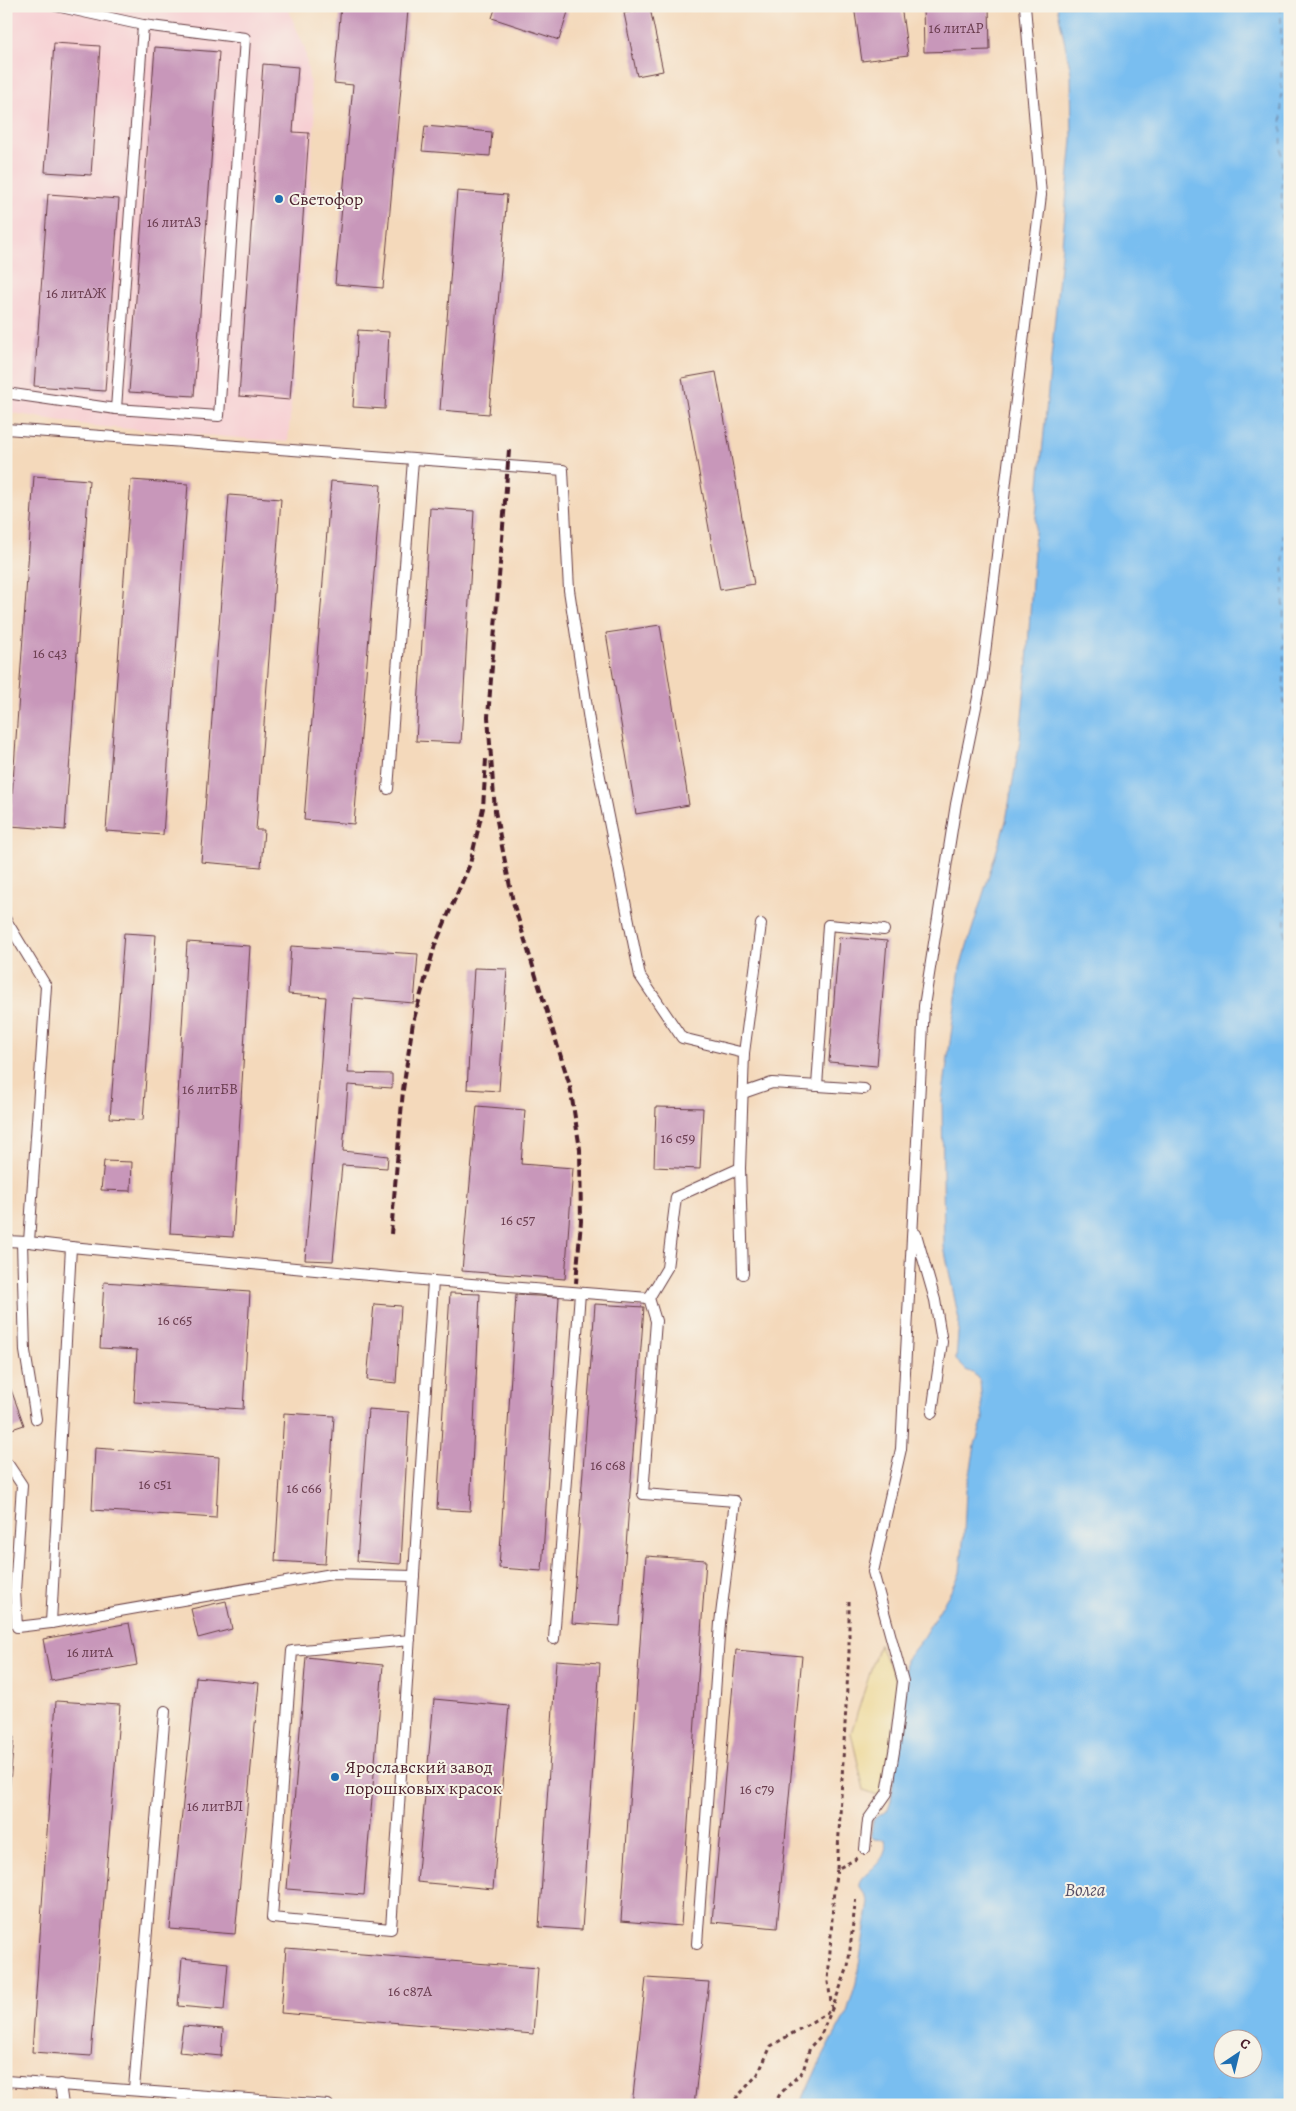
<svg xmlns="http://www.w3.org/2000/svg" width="1296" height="2111" font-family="Alegreya,serif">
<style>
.built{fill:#f7cfd3}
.sand{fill:#eeda9e;stroke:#9c7c64}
.water{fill:#79bef0;stroke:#626e8e;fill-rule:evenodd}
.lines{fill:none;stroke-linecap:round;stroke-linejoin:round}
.ferry{stroke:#584f66;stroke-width:1;stroke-dasharray:6 5;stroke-linecap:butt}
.building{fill:#c897ba}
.service-casing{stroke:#643b41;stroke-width:12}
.path{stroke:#643b41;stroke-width:3;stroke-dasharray:4 4;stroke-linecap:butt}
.service{stroke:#fff;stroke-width:10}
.rail{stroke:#4a1f2b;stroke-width:4;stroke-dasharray:8 4;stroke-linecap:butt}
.poi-dot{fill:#1f6fb2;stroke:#f7f3e8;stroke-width:2}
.labels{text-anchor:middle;stroke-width:4;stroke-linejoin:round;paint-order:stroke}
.number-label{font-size:15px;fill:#6a3d4f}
.poi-label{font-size:18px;fill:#4a1f2b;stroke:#f7f3e8;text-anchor:start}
.water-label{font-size:19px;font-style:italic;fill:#584f66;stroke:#f7f3e8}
</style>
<rect width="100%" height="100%" fill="#f7f3e8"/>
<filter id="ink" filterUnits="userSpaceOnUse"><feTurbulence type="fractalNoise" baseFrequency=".02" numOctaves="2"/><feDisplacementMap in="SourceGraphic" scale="10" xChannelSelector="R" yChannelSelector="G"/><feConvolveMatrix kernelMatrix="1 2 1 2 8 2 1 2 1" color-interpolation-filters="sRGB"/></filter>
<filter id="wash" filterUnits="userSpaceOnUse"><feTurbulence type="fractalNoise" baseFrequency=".0096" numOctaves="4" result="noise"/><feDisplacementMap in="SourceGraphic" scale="20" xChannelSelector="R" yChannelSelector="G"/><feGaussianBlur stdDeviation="1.12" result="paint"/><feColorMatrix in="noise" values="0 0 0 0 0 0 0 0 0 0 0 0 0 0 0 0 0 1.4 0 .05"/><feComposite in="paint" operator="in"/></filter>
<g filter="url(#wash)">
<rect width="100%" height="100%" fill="#f4d9bb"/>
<polygon class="built" points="6,6 287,6 305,49 315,120 288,442 93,426 6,412"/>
<polygon class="sand" points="879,1644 900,1688 882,1797 864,1790 851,1733"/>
<path class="water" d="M 1057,6 L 1290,6 L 1290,2105 L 800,2105 L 818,2066 L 847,2012 L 856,1983 L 869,1903 C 868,1896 861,1892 860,1886 C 858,1873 891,1864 885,1840 L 874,1839 L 871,1835 L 873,1819 L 888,1810 L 891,1801 L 904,1684 L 906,1660 L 920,1642 L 954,1586 L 960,1573 L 964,1533 L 966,1490 L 971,1469 L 975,1445 L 983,1419 L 980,1381 L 973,1373 L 966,1370 L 956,1360 L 959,1320 L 944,1247 L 942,1101 L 960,968 L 1006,821 L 1020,740 L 1027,663 L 1036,516 L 1072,140 L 1071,73 ZM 1224,2038 L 1254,2038 L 1254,2068 L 1224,2068 Z"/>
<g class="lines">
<polyline class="ferry" points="1281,6 1290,2080"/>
</g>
<g id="blocks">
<g class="building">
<polygon points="341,6 408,10 383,288 335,284 353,85 334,83"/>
<polygon points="496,6 550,6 568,12 559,40 492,18"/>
<polygon points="854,6 901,6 908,55 862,61"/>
<polygon points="923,6 989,6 990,50 924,52"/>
<polygon points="650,8 663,71 637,76 624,13"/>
<polygon points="54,43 100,46 91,175 45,172"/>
<polygon points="155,47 219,52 194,396 129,392"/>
<polygon points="263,64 298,67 293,132 309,133 290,400 239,396"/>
<polygon points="425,126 492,132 490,156 422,151"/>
<polygon points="457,191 507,195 489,414 440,410"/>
<polygon points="48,194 119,199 105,391 34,386"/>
<polygon points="358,330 389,332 385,409 353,407"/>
<polygon points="716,372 754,584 720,590 682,378"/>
<polygon points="34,476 89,480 65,830 10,826"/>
<polygon points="131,480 188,484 163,835 106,831"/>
<polygon points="331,481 381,485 354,824 304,820"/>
<polygon points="229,495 281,499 256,830 264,830 261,867 201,862"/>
<polygon points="430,508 474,511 461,743 416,741"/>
<polygon points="660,625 689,805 636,814 606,633"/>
<polygon points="124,933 156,935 143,1120 110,1118"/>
<polygon points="839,937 887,941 877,1066 829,1062"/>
<polygon points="187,942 250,946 233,1237 170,1233"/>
<polygon points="291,946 418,954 414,1003 353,998 348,1073 392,1074 392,1088 348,1085 343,1151 388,1156 387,1168 342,1165 333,1261 305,1260 326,997 288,994"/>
<polygon points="474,968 507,969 499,1091 467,1089"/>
<polygon points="477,1106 525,1110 521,1164 573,1168 565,1279 462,1271"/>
<polygon points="656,1107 703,1108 700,1169 654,1167"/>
<polygon points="104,1161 132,1162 131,1191 101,1190"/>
<polygon points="104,1282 250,1292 243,1409 134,1402 137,1350 100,1348"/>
<polygon points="450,1293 480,1294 470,1511 437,1509"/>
<polygon points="516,1295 559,1297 542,1571 499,1568"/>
<polygon points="374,1304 401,1306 396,1383 367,1380"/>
<polygon points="595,1304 644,1307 620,1626 572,1623"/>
<polygon points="6,1376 24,1425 6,1431"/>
<polygon points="368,1409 409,1412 401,1564 357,1561"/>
<polygon points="284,1413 334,1416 325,1564 275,1561"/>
<polygon points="95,1448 219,1457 216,1518 92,1510"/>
<polygon points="646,1556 706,1560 681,1926 621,1921"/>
<polygon points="226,1601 232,1629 198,1638 191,1609"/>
<polygon points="129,1623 137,1665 51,1681 43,1639"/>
<polygon points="736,1650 802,1656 777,1928 712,1922"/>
<polygon points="306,1657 383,1665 364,1895 287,1889"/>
<polygon points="556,1660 600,1663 582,1930 539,1927"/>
<polygon points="196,1677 259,1683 235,1934 170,1929"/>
<polygon points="434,1699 509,1706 493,1889 417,1882"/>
<polygon points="56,1701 120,1705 91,2056 32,2052"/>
<polygon points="6,1736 14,1737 8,1805 6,1805"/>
<polygon points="286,1948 538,1968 533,2034 281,2013"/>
<polygon points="182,1958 228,1963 224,2010 178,2006"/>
<polygon points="646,1978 709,1982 694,2105 632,2105"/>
<polygon points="183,2026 223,2029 221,2056 179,2052"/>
</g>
</g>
</g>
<g filter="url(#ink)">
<use href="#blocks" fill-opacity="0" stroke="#643b41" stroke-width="1"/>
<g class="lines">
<g class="service-casing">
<g id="service">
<polyline points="6,9 6,6"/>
<polyline points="6,393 116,409 219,416 245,38 143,25 56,6"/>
<polyline points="116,409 143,25"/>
<polyline points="6,429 563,470 569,590 590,727 640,976 682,1038 744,1053 740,1168 676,1197 667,1268 649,1298 433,1281 71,1247"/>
<polyline points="388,789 413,460"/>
<polyline points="6,920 46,986 29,1242 71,1247 51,1623"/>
<polyline points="744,1053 761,924"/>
<polyline points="817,1086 828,925 884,930"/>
<polyline points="743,1093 772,1083 864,1089"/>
<polyline points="740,1168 743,1274"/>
<polyline points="916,1234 935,1300 942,1342 932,1413"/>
<polyline points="6,1241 28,1242"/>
<polyline points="22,1242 25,1351 36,1419"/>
<polyline points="649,1298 656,1321 643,1494 735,1501 720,1623 697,1944"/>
<polyline points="6,1464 8,1464 22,1485 15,1591 17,1627 51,1623 332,1574 414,1576"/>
<polyline points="554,1639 580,1293"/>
<path d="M 410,1640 L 292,1651 L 272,1918 L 391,1929 C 405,1713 419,1497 433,1281"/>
<polyline points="865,1849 868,1820 887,1793 895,1746 903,1681 873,1572 901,1449 924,1006 956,804 982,678 1041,195 1025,6"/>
<polyline points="6,2081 328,2105"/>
<polyline points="60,2084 63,2105"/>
<polyline points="134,2089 165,1711"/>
<polyline points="182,2105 183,2094"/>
</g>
</g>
<g class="path">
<polyline points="837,1869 849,1652 849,1602"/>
<polyline points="832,2009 828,1982 834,1888 837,1869 858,1858"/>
<polyline points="730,2105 758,2074 771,2046 832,2010"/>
<polyline points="774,2105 780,2094 803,2071 810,2047 820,2037 832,2009 848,1967 856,1896"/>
</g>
<use href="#service" class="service"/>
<g class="rail">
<polyline points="509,450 488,717 495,811 513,902 570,1086 580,1149 581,1221 576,1283"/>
<polyline points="391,1234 403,1090 413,1022 435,945 470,864 483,808 486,759"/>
</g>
</g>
</g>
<g class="poi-dot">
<circle cx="279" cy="199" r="5"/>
<circle cx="335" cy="1777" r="5"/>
</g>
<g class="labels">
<g class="number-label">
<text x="956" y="33">16 литАР</text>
<text x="174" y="227">16 литАЗ</text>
<text x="76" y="298">16 литАЖ</text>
<text x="50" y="658">16 с43</text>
<text x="210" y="1094">16 литБВ</text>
<text x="678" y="1143">16 с59</text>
<text x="518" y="1225">16 с57</text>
<text x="175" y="1325">16 с65</text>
<text x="608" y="1470">16 с68</text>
<text x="155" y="1489">16 с51</text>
<text x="304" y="1493">16 с66</text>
<text x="90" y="1657">16 литА</text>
<text x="757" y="1794">16 с79</text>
<text x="215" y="1811">16 литВЛ</text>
<text x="410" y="1996">16 с87А</text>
</g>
<g class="poi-label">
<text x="289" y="205">Светофор</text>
<text x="345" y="1773">Ярославский завод<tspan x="345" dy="21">порошковых красок</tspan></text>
</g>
<g class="water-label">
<text x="1085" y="1896">Волга</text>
</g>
</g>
<rect width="1296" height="2111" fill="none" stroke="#f7f3e8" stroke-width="25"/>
<g transform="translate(1238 2054) rotate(35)"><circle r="24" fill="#f7f3e8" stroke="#b29e9c"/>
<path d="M0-4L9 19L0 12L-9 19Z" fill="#1f6fb2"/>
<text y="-8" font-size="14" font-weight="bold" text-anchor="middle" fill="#4a1f2b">С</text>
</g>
</svg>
